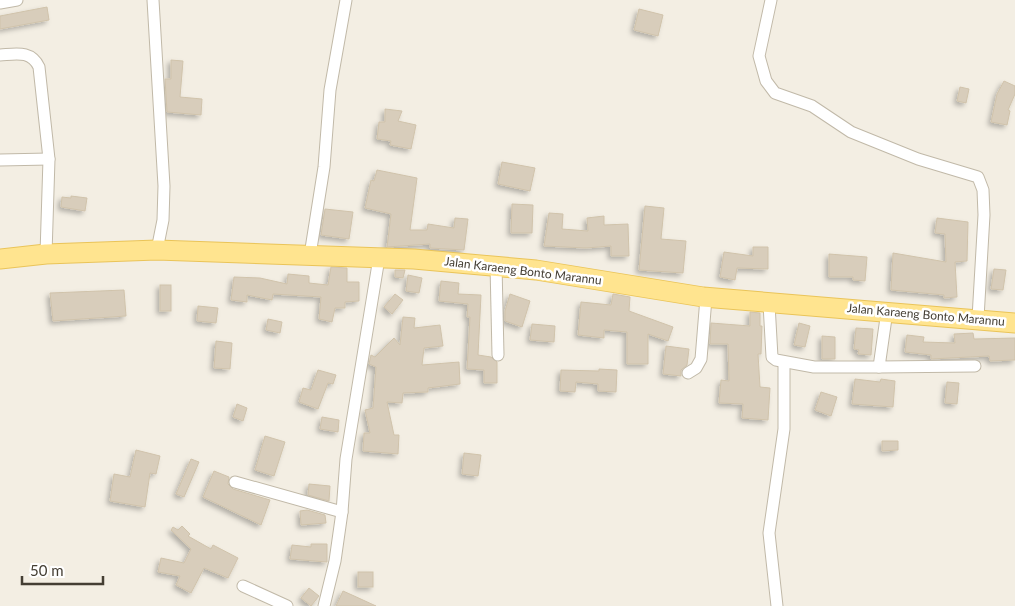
<svg xmlns="http://www.w3.org/2000/svg" width="1015" height="606" font-family="Lato,sans-serif">
<style>
.building{fill:#d8cdbb;stroke:#d0c3ab;filter:url(#shadow)}
.lines{fill:none;stroke-linecap:round;stroke-linejoin:round}
.street-casing{stroke:#c1b9a8;stroke-width:13}
.primary-casing{stroke:#eac459;stroke-width:21}
.street{stroke:#fff;stroke-width:11}
.primary{stroke:#ffe48f;stroke-width:19}
.labels{text-anchor:middle;stroke-width:5;stroke-linejoin:round;paint-order:stroke}
.street-label{font-size:12px;fill:#443e33;stroke:#fff}
</style>
<defs>
<filter id="shadow"><feDropShadow dx="-3" dy="3" stdDeviation="2.5" flood-color="#0004"/></filter>
</defs>
<rect width="100%" height="100%" fill="#f3eee3"/>
<g class="building">
<polygon points="47,7 49,20 0,29 0,16"/>
<polygon points="639,9 663,15 658,36 634,30"/>
<polygon points="171,60 183,61 180,97 202,99 201,115 167,112 165,79 171,79"/>
<polygon points="1004,81 1015,86 1015,94 1008,110 1010,111 1007,125 991,122 997,94"/>
<polygon points="960,87 969,89 966,103 957,101"/>
<polygon points="385,109 402,111 398,121 416,125 411,149 390,145 391,141 377,139 379,122 385,122"/>
<polygon points="502,162 535,168 530,191 498,184"/>
<polygon points="377,170 417,178 410,230 427,230 428,224 454,228 455,218 468,219 464,250 430,248 430,244 387,247 391,214 365,208 371,180 374,181"/>
<polygon points="71,196 87,198 85,211 61,207 62,197 71,198"/>
<polygon points="512,204 533,205 532,233 511,233"/>
<polygon points="645,206 664,208 661,239 686,241 683,273 639,270"/>
<polygon points="325,209 353,212 349,239 321,235"/>
<polygon points="549,213 563,214 562,229 588,231 587,218 604,216 604,225 628,224 629,256 611,256 611,246 586,248 544,246"/>
<polygon points="937,218 968,222 967,261 955,262 957,297 944,298 944,295 891,290 893,253 946,262 945,234 935,233"/>
<polygon points="753,247 768,247 768,269 737,268 735,280 720,277 724,252 753,256"/>
<polygon points="829,254 867,257 865,281 853,280 853,277 829,277"/>
<polygon points="331,267 347,268 347,282 359,282 359,301 345,302 345,308 335,308 332,322 319,319 321,297 273,294 272,300 247,295 247,302 231,300 234,277 260,278 287,284 288,274 309,276 309,283 328,285"/>
<polygon points="994,269 1006,270 1003,290 991,289"/>
<polygon points="395,270 405,270 403,278 395,277"/>
<polygon points="408,275 422,278 419,293 406,291"/>
<polygon points="441,281 459,283 458,294 481,295 478,355 491,357 497,362 497,383 484,383 484,370 467,369 470,317 467,317 468,304 439,301"/>
<rect x="160" y="285" width="11" height="26"/>
<polygon points="124,290 126,316 53,321 50,293"/>
<polygon points="395,294 403,300 392,314 384,307"/>
<polygon points="510,294 530,301 522,327 505,321 505,311"/>
<polygon points="613,294 630,297 629,311 673,327 668,341 648,334 648,364 627,364 627,332 604,330 604,338 578,335 581,302 611,305"/>
<polygon points="198,306 218,308 216,323 197,321"/>
<polygon points="750,312 760,313 760,326 762,326 761,354 758,354 760,387 770,388 768,420 742,418 743,404 719,403 721,380 729,381 728,344 710,344 711,323 750,326"/>
<polygon points="403,317 415,318 414,328 440,325 443,346 424,348 422,365 459,362 460,384 428,388 428,392 403,393 402,403 387,402 394,435 399,435 398,454 363,451 364,433 370,433 365,410 373,408 376,367 369,364 371,355 375,357 394,338 400,345"/>
<polygon points="268,319 282,322 280,333 266,330"/>
<polygon points="799,323 810,326 805,347 794,345"/>
<polygon points="532,324 555,326 554,342 530,340"/>
<polygon points="856,328 873,329 871,355 858,354 859,350 854,349"/>
<polygon points="973,333 974,339 1015,338 1015,360 990,361 989,356 931,359 931,355 905,352 907,335 924,337 923,342 955,343 954,334"/>
<polygon points="822,336 835,337 835,359 822,359"/>
<polygon points="216,341 232,343 230,369 214,368"/>
<polygon points="666,346 689,349 687,365 681,370 681,376 663,374"/>
<polygon points="599,369 617,370 616,392 598,391 598,384 576,382 575,392 560,391 561,370 599,371"/>
<polygon points="318,370 336,375 333,384 328,383 318,409 299,402 303,388 311,390"/>
<polygon points="855,379 880,382 881,379 895,381 893,407 852,404"/>
<polygon points="947,382 959,383 957,404 945,403"/>
<polygon points="821,392 837,397 831,416 815,410"/>
<polygon points="237,404 247,408 243,421 233,417"/>
<polygon points="322,417 339,420 338,432 320,429"/>
<polygon points="265,436 285,442 274,476 255,470"/>
<polygon points="882,441 898,441 898,450 882,451"/>
<polygon points="136,450 160,456 156,474 150,473 145,507 110,501 114,474 130,477"/>
<polygon points="464,453 481,455 478,476 462,474"/>
<polygon points="191,459 199,462 184,497 176,494"/>
<polygon points="214,471 229,477 228,484 233,489 270,500 261,525 203,497"/>
<polygon points="309,484 330,486 329,501 308,495"/>
<polygon points="307,510 325,515 326,523 301,525 300,511"/>
<polygon points="182,526 190,534 188,536 211,549 213,545 238,558 228,578 204,568 191,593 176,585 180,576 158,572 161,558 184,563 191,549 171,530 173,527 178,530"/>
<polygon points="311,544 327,544 327,562 290,559 292,545 311,547"/>
<rect x="358" y="572" width="15" height="15"/>
<polygon points="309,588 319,596 311,606 301,598"/>
<polygon points="343,591 352,595 376,606 336,606"/>
</g>
<g class="lines">
<g class="street-casing">
<g id="street">
<polyline points="153,0 164,186 163,220 157,250"/>
<polyline points="771,0 759,56 766,81 775,93 812,106 851,132 918,159 978,177 983,190 984,215 978,318"/>
<polyline points="0,3 17,0"/>
<path d="M 0,55 C 16,54 31,50 39,67 L 49,159 L 46,254"/>
<polyline points="0,160 49,159"/>
<polyline points="310,255 324,167 330,90 346,0"/>
<polyline points="496,265 498,355"/>
<polyline points="769,304 772,357 776,360 814,367 879,367"/>
<polyline points="887,311 879,367 975,366"/>
<polyline points="688,373 696,368 701,359 706,298"/>
<polyline points="235,482 342,512"/>
<polyline points="243,586 287,606"/>
<polyline points="324,606 335,561 342,512 346,459 379,258"/>
<polyline points="777,606 769,533 784,429 784,362"/>
</g>
</g>
<g class="primary-casing">
<polyline id="primary" points="0,259 46,254 157,250 414,259 536,270 703,297 1015,323"/>
</g>
<use href="#street" class="street"/>
<use href="#primary" class="primary"/>
</g>
<g class="labels">
<g class="street-label">
<text transform="translate(523 271) rotate(7)" y="4">Jalan Karaeng Bonto Marannu</text>
<text transform="translate(926 315) rotate(5)" y="4">Jalan Karaeng Bonto Marannu</text>
</g>
</g>
<path d="M22 576v8h81v-8" fill="none" stroke="#443e33" stroke-width="2.5"/>
<text x="30" y="576" font-size="15" fill="#443e33" stroke="#ffffff" stroke-width="4" paint-order="stroke">50 m</text>
</svg>
